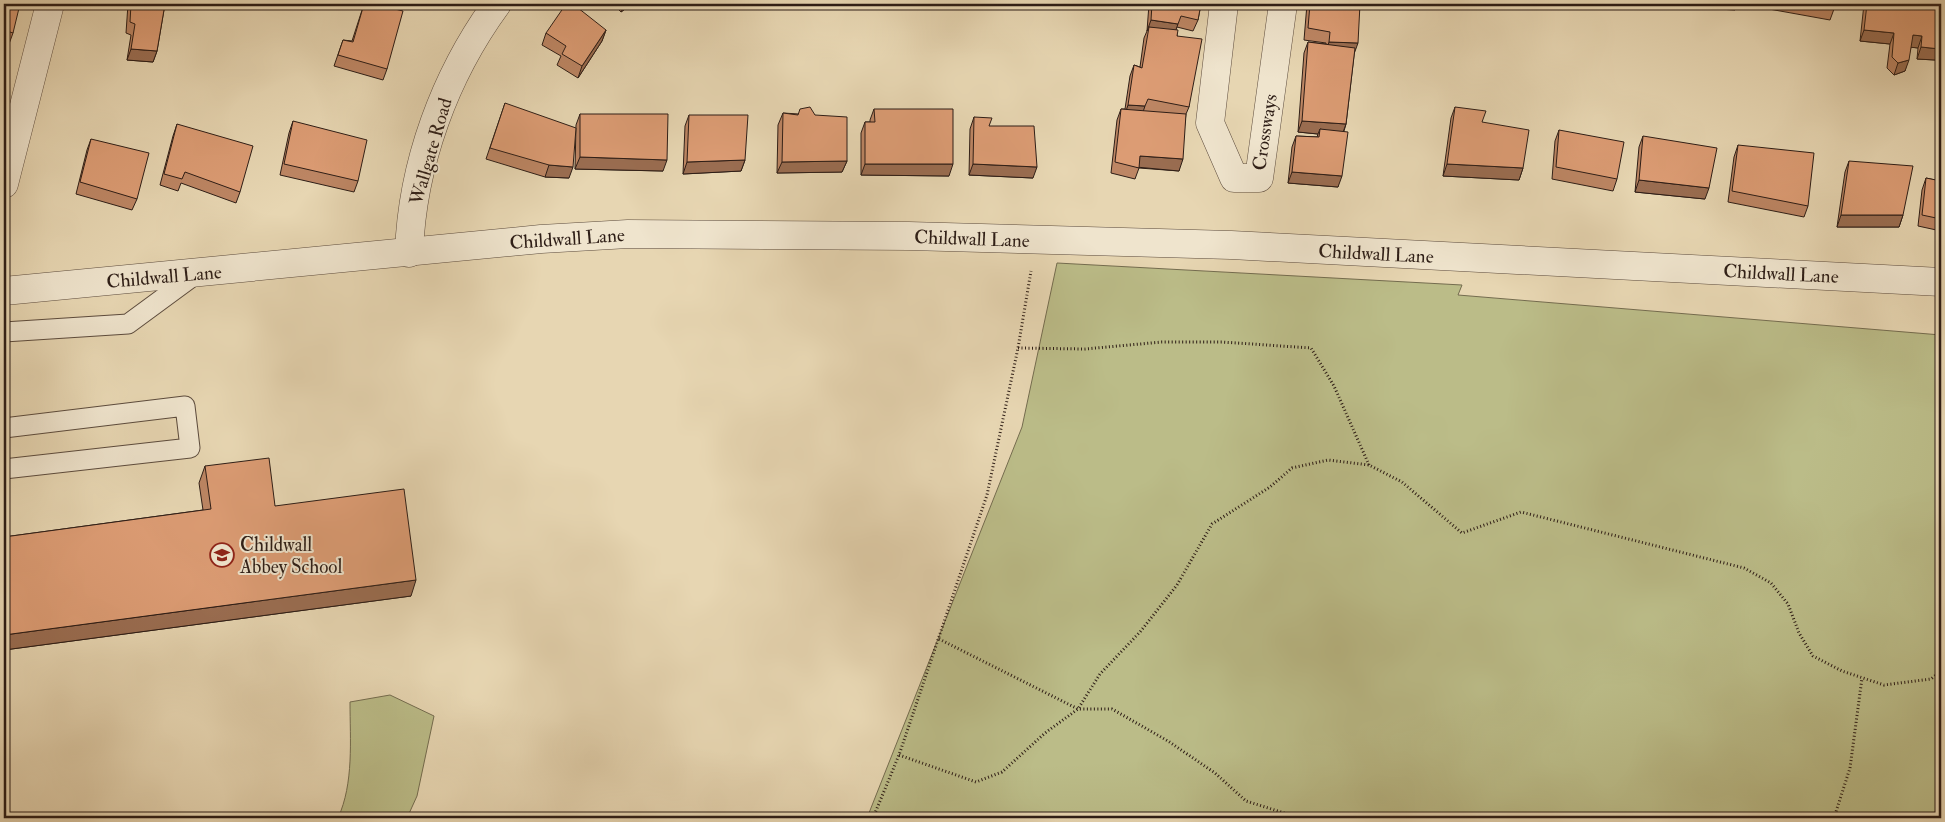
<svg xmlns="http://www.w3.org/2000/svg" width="1945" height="822" font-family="'IM FELL Double Pica',serif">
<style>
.green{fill:#bbbc88;stroke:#746c4f}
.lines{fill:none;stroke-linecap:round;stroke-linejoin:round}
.service-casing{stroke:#5c4b3d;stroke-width:21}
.pedestrian-casing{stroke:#5c4b3d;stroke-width:29}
.minor-casing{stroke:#5c4b3d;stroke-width:29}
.path{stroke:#2d1d16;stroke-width:3;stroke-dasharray:1 2.5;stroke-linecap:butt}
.service{stroke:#efe4cd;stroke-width:19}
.pedestrian{stroke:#efe4cd;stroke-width:28}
.minor{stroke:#efe4cd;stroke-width:28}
.wall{fill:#bd8664;stroke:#2d1d16}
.shaded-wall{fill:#9a6d51;stroke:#2d1d16}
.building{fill:#dc9c74;stroke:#2d1d16}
.labels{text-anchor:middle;stroke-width:4;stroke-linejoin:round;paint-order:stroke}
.street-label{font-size:19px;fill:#2d1d16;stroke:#efe4cd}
.poi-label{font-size:19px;fill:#2d1d16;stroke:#efe4cd;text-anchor:start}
</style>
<rect width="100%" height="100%" fill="#e7d6b2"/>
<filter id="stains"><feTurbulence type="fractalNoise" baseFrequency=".004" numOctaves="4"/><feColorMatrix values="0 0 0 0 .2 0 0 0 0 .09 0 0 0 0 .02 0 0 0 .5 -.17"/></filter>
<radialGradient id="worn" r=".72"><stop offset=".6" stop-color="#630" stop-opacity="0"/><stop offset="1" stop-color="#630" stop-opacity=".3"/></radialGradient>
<g class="green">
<polygon points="1057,263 1462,285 1458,295 1941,335 1941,818 867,818 1022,427"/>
<path d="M 390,695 L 434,716 L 417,796 L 407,818 L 338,818 C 354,783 350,740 350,702 Z"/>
</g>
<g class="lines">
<g class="service-casing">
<g id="service">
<polyline points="4,332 128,324 196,274"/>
<polyline points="4,428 185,406 190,448 4,469"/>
</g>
</g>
<g class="pedestrian-casing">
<polyline id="pedestrian" points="1224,4 1210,123 1234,178 1259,178 1283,4"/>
</g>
<g class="minor-casing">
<g id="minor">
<polyline points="4,184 50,4"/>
<path d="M 409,253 C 412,164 445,75 497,4"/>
<polyline points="4,291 541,239 628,234 909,236 1231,245 1941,282"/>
</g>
</g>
<g class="path">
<polyline points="1018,348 1085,349 1162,342 1222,342 1311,348 1334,386 1369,465"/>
<polyline points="939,639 1078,709 1112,709 1168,741 1215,773 1246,801 1300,818"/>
<polyline points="899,755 976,782 1002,772 1045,733 1078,709 1100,674 1140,632 1177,585 1212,524 1270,487 1292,468 1328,460 1369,465 1402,482 1462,533 1521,512 1744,568 1771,583 1788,604 1799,633 1813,656 1842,671 1884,685 1931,679 1941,671"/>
<polyline points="873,818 899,755 987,495 1018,348 1031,271"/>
<polyline points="1834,818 1850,768 1862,678"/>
</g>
<use href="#service" class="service"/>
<use href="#pedestrian" class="pedestrian"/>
<use href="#minor" class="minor"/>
</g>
<g class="wall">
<polygon points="4,4 13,33 9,44 4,43"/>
<polygon points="128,4 165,4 157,51 153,62 127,60 131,35 126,33"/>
<polygon points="364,4 387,69 383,80 334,66 343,40 352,41"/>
<polygon points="408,4 417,4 417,6"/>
<polygon points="613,4 632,4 621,12"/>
<polygon points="1149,4 1201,4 1198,20 1193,31 1177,27 1176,29 1189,107 1186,114 1179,171 1139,168 1135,179 1111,173 1117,120 1121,109 1125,109 1130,76 1134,65 1140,67 1144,38 1147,31"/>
<polygon points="1307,4 1360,4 1346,124 1344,131 1338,187 1288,183 1292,147 1296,136 1317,137 1318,134 1298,132 1304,53 1308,42 1326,44 1326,43 1304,40"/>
<polygon points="1675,4 1690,4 1689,7"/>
<polygon points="1769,4 1835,4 1834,9 1830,20 1769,9"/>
<polygon points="1864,4 1941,4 1935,60 1917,59 1918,48 1911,47 1905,71 1894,75 1887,68 1890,44 1860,41"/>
<polygon points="606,30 602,41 578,78 557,65 561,56 542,45 546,33"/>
<polygon points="505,103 569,178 545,177 486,159"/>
<polygon points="1455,107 1523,168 1519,180 1443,176 1451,118"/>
<polygon points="874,109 949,176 861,175 861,133 865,122 870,122 870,120"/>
<polygon points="783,113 815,115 847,161 842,172 777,173 778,125"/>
<polygon points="580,114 663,171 575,169 576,125"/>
<polygon points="689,115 745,160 741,171 683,174 685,126"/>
<polygon points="974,117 989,126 1033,178 969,175 970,129"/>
<polygon points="293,121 358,181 354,192 280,175 289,133"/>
<polygon points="177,124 240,192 236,203 181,183 178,191 160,185 173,136"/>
<polygon points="1559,130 1617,179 1613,191 1552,179 1555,141"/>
<polygon points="1643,136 1705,199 1635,192 1639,147"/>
<polygon points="91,139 137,199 132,210 76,194 87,150"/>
<polygon points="1738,145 1808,206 1804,217 1728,202 1734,157"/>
<polygon points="1849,161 1903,215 1899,227 1837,227 1845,172"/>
<polygon points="1941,175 1941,231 1918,226 1922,190 1926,178 1940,181"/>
<polygon points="205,466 275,506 411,596 4,650 4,537 203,510 199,483"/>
</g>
<g class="shaded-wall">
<polygon points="625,4 632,4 621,12"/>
<polygon points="1362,4 1377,4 1377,5"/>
<polygon points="1720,4 1737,4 1735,10 1718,9"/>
<polygon points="1151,20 1178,24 1174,35 1149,27 1147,31"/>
<polygon points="606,30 602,41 578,78 582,66"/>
<polygon points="1864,30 1894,33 1890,44 1860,41"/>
<polygon points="1913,35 1922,36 1918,48 1909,47"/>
<polygon points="1329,42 1358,43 1354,54 1325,53"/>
<polygon points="1921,47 1940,49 1935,60 1917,59"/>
<polygon points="131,49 157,51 153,62 127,60"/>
<polygon points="1909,60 1905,71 1894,75 1898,63"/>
<polygon points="1128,105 1145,106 1141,118 1124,117"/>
<polygon points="1302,121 1346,124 1342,135 1320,129 1318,134 1298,132"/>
<polygon points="1140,156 1183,159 1179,171 1136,167"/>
<polygon points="580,157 667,160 663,171 575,169"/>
<polygon points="745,160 741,171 683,174 687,162"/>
<polygon points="847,161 842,172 777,173 782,162"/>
<polygon points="865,164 953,164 949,176 861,175"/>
<polygon points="973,164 1037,167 1033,178 969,175"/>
<polygon points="1447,164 1523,168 1519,180 1443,176"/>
<polygon points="549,165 573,167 569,178 545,177"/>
<polygon points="1292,172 1342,176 1338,187 1288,183"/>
<polygon points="1639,180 1709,188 1705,199 1635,192"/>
<polygon points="1841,215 1903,215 1899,227 1837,227"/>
<polygon points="416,580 411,596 4,650 4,635"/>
</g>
<g class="building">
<polygon points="4,4 20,4 13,33 4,30"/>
<polygon points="131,4 165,4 157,51 131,49 135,24 130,22"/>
<polygon points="364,4 375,4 403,11 387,69 338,55 343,40 353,42"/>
<polygon points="566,4 573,4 606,30 582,66 562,54 566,46 546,33"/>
<polygon points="1152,4 1201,4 1198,20 1181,16 1178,24 1151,20"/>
<polygon points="1310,4 1360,4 1358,43 1329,42 1330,32 1308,28"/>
<polygon points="1805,4 1835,4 1834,9"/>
<polygon points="1867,4 1941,4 1941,33 1940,49 1921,47 1922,36 1913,35 1909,60 1898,63 1892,57 1894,33 1864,30"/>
<polygon points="1149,27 1178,30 1177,36 1202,39 1189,107 1148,99 1145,106 1128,105 1134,65 1142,68"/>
<polygon points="1308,42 1355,48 1346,124 1302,121"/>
<polygon points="505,103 576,128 573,167 549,165 490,148"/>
<polygon points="810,107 815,115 847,117 847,161 782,162 783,113 798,115 800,109"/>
<polygon points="1455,107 1486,111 1482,122 1529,130 1523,168 1447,164"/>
<polygon points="874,109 953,109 953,164 865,164 865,122 875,122"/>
<polygon points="1121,109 1186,114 1183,159 1140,156 1139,168 1115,162"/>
<polygon points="580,114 668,114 667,160 580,157"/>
<polygon points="689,115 748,115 745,160 687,162"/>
<polygon points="974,117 992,118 989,126 1034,126 1037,167 973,164"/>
<polygon points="293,121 367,140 358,181 284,164"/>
<polygon points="177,124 253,146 240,192 185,172 182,179 164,174"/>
<polygon points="1320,129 1348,132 1342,176 1292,172 1296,136 1319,137"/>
<polygon points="1559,130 1624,142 1617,179 1556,167"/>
<polygon points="1643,136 1717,148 1709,188 1639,180"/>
<polygon points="91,139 149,153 137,199 80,182"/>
<polygon points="1738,145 1814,153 1808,206 1732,191"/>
<polygon points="1849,161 1913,166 1903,215 1841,215"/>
<polygon points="1926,178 1941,181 1941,219 1922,215"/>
<polygon points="269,458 275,506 404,489 416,580 4,635 4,537 211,509 205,466"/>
</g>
<defs>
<g id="school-ring" transform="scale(1.25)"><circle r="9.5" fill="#efe4cd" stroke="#8f2418" stroke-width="1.5"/><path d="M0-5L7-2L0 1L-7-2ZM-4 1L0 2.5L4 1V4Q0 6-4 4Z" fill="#8f2418"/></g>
</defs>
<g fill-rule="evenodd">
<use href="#school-ring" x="222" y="555"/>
</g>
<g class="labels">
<g class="street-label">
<text transform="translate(1264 132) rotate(-81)" y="7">Crossways</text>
<text transform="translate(430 151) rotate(-74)" y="7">Wallgate Road</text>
<text transform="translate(567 238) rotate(-4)" y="7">Childwall Lane</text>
<text transform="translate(972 238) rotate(2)" y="7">Childwall Lane</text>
<text transform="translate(1376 253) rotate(3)" y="7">Childwall Lane</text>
<text transform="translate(1781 273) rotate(3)" y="7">Childwall Lane</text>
<text transform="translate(164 276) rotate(-5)" y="7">Childwall Lane</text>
</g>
<g class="poi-label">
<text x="240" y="551">Childwall<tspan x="240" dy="22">Abbey School</tspan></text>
</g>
</g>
<rect width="1945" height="822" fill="none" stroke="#e7d6b2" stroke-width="20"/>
<rect x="5" y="5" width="1935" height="812" fill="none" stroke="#2d1d16" stroke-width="2.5"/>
<rect x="10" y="10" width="1925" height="802" fill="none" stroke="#2d1d16"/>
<rect width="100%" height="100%" filter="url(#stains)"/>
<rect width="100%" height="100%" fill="url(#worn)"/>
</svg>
